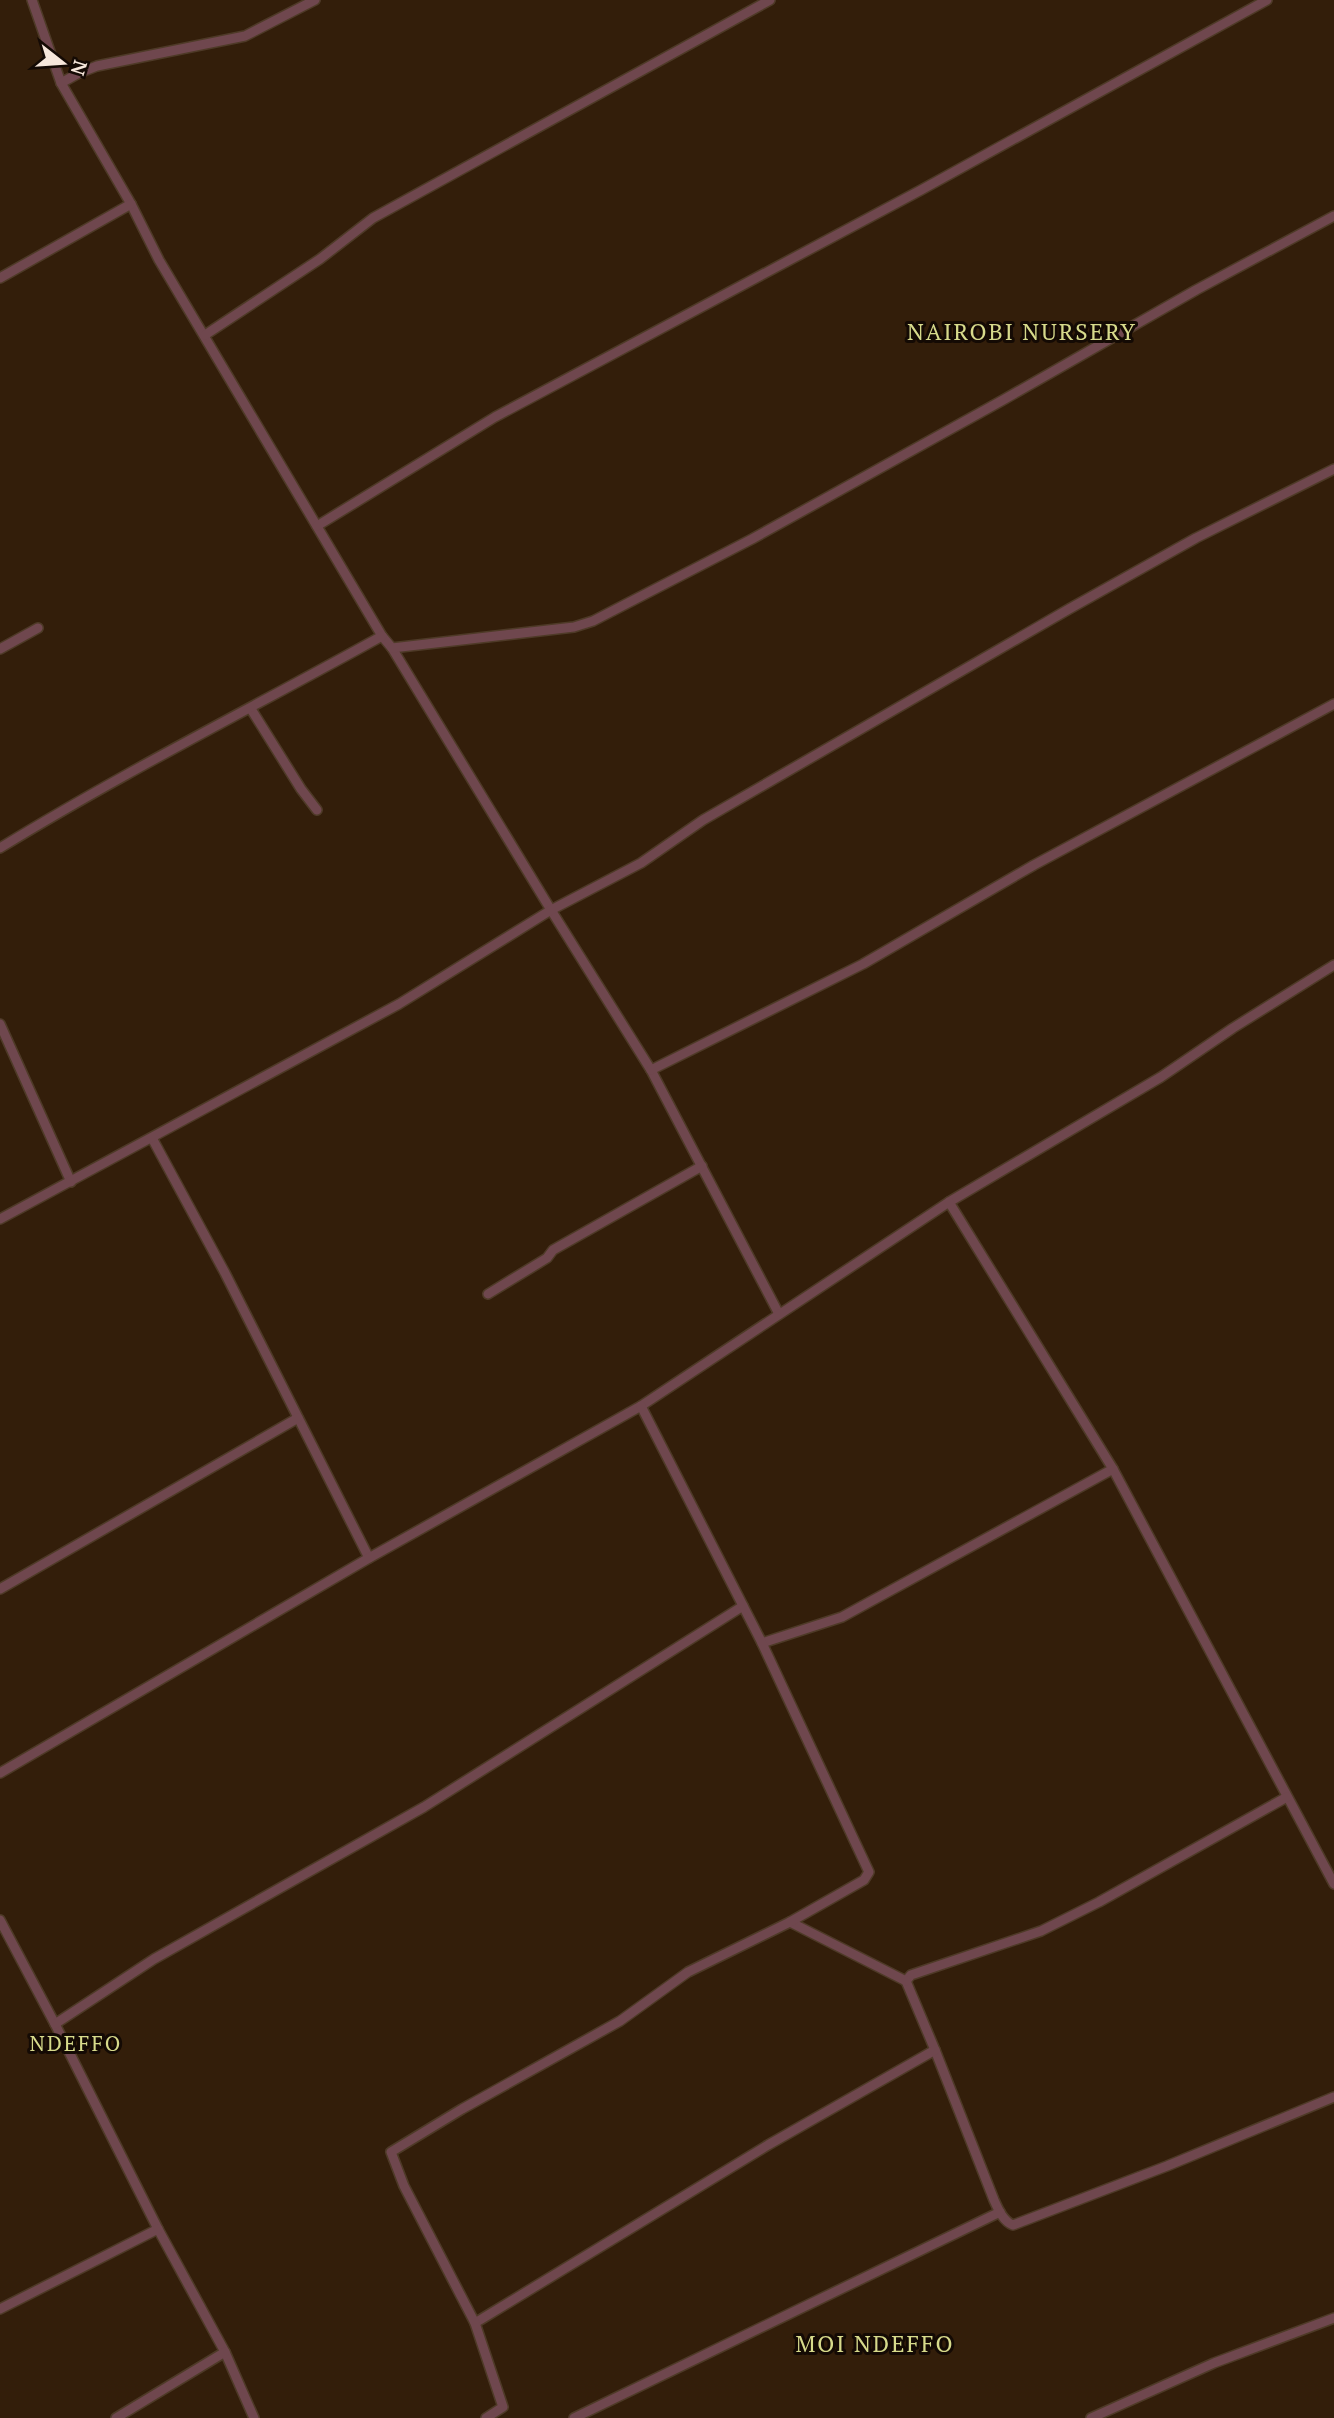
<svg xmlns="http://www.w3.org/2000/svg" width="1334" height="2418" font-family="'PT Serif',serif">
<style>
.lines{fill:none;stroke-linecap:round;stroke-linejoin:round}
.minor-casing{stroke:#4e3a27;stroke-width:12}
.minor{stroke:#6f474e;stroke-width:9}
.labels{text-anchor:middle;stroke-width:6;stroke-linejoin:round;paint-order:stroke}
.neighbourhood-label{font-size:21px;letter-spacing:2px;fill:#d7da8b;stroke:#140a04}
.quarter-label{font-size:23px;letter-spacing:2px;fill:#d7da8b;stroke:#140a04}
</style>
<rect width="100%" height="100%" fill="#331e0a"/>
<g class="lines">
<g class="minor-casing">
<g id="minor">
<polyline points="32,0 61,83 131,204 159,260 382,636 392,648 551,910 651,1070 779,1314"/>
<polyline points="61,83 79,73 97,66 245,36 315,0"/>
<polyline points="0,278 131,204"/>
<polyline points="205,335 320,259 373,218 770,0"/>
<polyline points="317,526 495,417 921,190 1267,0"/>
<polyline points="392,648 574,627 593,621 752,539 1003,400 1196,290 1334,216"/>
<polyline points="0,649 38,628"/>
<polyline points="251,709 301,789 317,810"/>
<path d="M 0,848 C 124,772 254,707 382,636"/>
<polyline points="0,1024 71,1182"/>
<polyline points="651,1070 863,964 1034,865 1334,704"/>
<polyline points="152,1138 225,1273 369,1558"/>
<polyline points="949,1202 1161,1077 1233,1028 1334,965"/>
<polyline points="0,1219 399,1004 551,910 641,863 703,820 1069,609 1196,538 1334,469"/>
<polyline points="488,1294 547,1258 553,1250 702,1166"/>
<polyline points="0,1589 298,1418"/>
<polyline points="762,1643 842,1617 1113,1469"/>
<polyline points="0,1773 369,1558 641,1406 949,1202 1113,1469 1334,1884"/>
<path d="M 1287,1797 L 1099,1902 L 1041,1931 L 911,1975 L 906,1981 L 935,2050 L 994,2200 C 998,2209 1003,2221 1013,2225 L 1167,2166 L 1334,2097"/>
<polyline points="0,1920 55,2024 158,2229 225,2352 254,2418"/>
<polyline points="790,1922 906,1981"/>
<polyline points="55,2024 154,1959 424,1807 743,1606"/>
<polyline points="0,2309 158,2229"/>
<polyline points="475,2323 768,2145 935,2050"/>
<polyline points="116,2418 225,2352"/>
<polyline points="486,2418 503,2407 475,2323 404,2186 391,2152 462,2109 620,2021 688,1972 790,1922 864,1880 869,1872 762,1643 641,1406"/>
<polyline points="574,2418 1000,2212"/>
<polyline points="1091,2418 1214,2363 1334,2318"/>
</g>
</g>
<use href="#minor" class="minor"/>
</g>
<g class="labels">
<g class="neighbourhood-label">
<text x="76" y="2051">NDEFFO</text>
</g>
<g class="quarter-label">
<text x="1022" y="340">NAIROBI NURSERY</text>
<text x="875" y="2352">MOI NDEFFO</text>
</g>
</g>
<g transform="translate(63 63) rotate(107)" stroke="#140a04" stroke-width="5" paint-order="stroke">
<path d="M0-5L12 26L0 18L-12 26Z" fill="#f6e7db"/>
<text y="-10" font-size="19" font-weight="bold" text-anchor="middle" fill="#f6e7db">N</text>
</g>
</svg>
